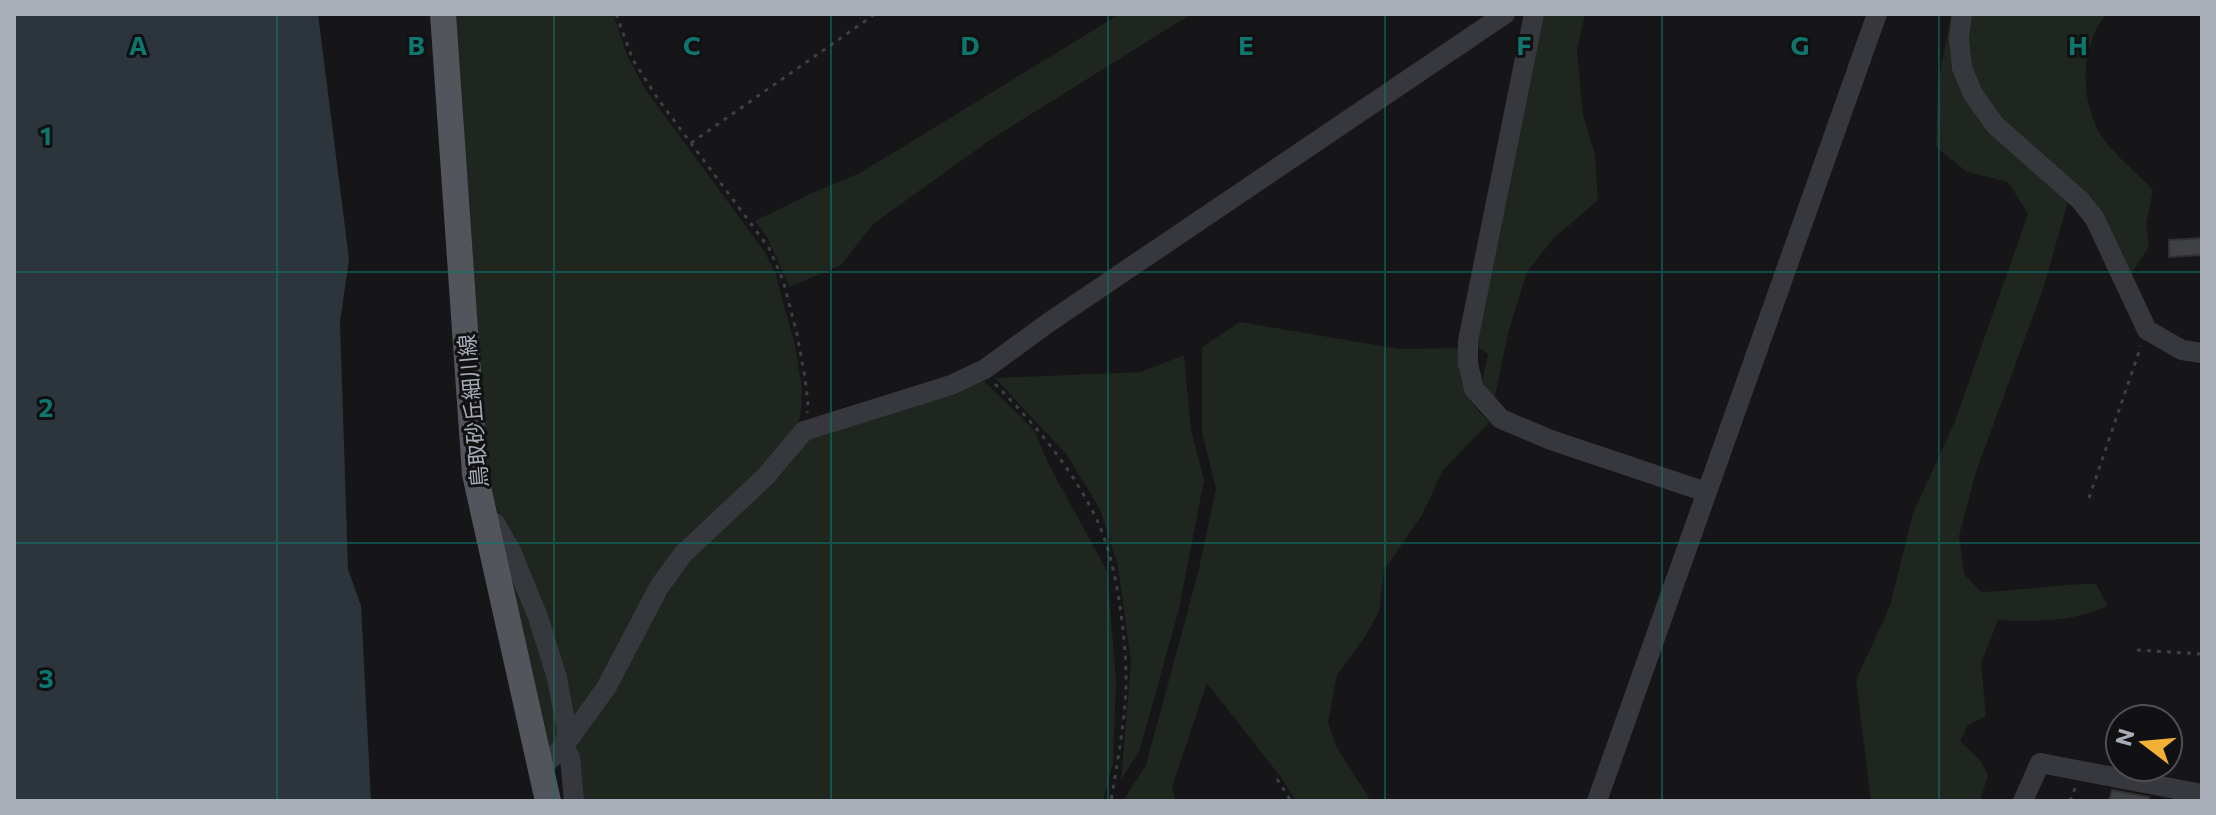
<svg xmlns="http://www.w3.org/2000/svg" width="2216" height="815" font-family="Commissioner,'Noto Sans JP',sans-serif">
<style>
.green{fill:#1e261f}
.water{fill:#2c353c}
.building{fill:#404145;stroke:#303034;stroke-width:2}
.lines{fill:none;stroke-linecap:round;stroke-linejoin:round}
.path{stroke:#3d3f44;stroke-width:3;stroke-dasharray:4 6;stroke-linecap:butt}
.minor{stroke:#37383d;stroke-width:20}
.major{stroke:#53555c;stroke-width:26}
.grid{fill:none;stroke:#0f766e;stroke-width:2;stroke-opacity:0.55}
.labels{text-anchor:middle;stroke-width:6;stroke-linejoin:round;paint-order:stroke}
.street-label{font-size:22px;fill:#a8adb8;stroke:#111113}
.grid-label{font-size:26px;text-anchor:middle;font-weight:bold;fill:#0f766e;stroke:#111113;stroke-width:6;stroke-linejoin:round;paint-order:stroke}
</style>
<rect width="100%" height="100%" fill="#161618"/>
<g class="green">
<polygon points="452,14 613,14 627,55 645,89 764,251 775,272 795,346 802,389 801,410 798,424 724,509 628,637 569,729 494,516 484,451"/>
<polygon points="1120,14 1191,14 993,138 873,224 841,265 790,287 767,237 755,221 812,193 860,173"/>
<polygon points="1539,14 1585,14 1577,50 1583,115 1595,154 1598,200 1552,240 1527,272 1508,333 1494,401 1482,381 1488,354 1475,345"/>
<path d="M 1951,14 L 1958,14 L 1958,74 L 2069,198 L 2044,286 L 1976,472 L 1959,536 L 1964,574 L 1981,592 C 2020,591 2057,584 2096,584 L 2108,606 C 2073,622 2036,622 1998,620 L 1981,663 L 1986,716 L 1968,725 L 1960,741 L 1980,760 L 1988,775 L 1980,801 L 1871,801 L 1856,680 L 1890,606 L 1913,513 L 1954,424 L 2028,214 L 2008,182 L 1967,172 L 1936,147 L 1938,84 Z"/>
<path d="M 1967,14 L 2106,14 C 2078,49 2079,112 2109,146 C 2123,162 2139,175 2153,190 L 2146,225 L 2149,246 L 2130,276 L 2113,242 L 2012,135 L 1967,70 Z"/>
<path d="M 1240,322 L 1399,349 L 1460,348 C 1454,377 1468,403 1490,422 L 1443,470 L 1422,515 L 1384,570 L 1379,611 L 1365,637 L 1337,675 L 1328,723 L 1337,748 L 1371,801 L 1296,801 L 1280,776 L 1207,683 L 1172,787 L 1176,801 L 1123,801 L 1146,765 L 1198,573 L 1216,489 L 1202,432 L 1202,347 Z"/>
<polygon points="1184,355 1191,430 1204,480 1179,609 1140,749 1121,780 1131,662 1118,566 1100,509 1067,455 995,378 1141,372"/>
<polygon points="980,377 1034,430 1049,465 1107,571 1116,680 1113,763 1103,801 576,801 570,752 677,567 809,438"/>
<polygon points="502,537 514,562 565,735 548,748"/>
</g>
<polygon class="water" points="14,14 318,14 349,259 340,322 348,569 361,606 371,801 14,801"/>
<g class="building">
<polygon points="2202,238 2202,255 2169,257 2169,240"/>
<polygon points="2112,790 2149,797 2149,801 2109,801"/>
</g>
<g class="lines">
<g class="path">
<polyline points="616,14 633,60 658,99 769,248 783,280 797,334 805,378 808,403 807,413"/>
<polyline points="691,143 875,14"/>
<path d="M 995,384 C 1035,424 1072,468 1097,520 C 1116,560 1125,630 1126,674 C 1127,711 1117,764 1111,801"/>
<polyline points="2089,498 2141,346"/>
<polyline points="2137,650 2202,654"/>
<polyline points="1277,779 1291,801"/>
<polyline points="2070,801 2076,786"/>
</g>
<g class="minor">
<polyline points="1534,14 1468,341 1468,364 1474,389 1501,419 1551,440 1706,492"/>
<polyline points="1962,14 1959,38 1962,68 1973,94 1995,125 2080,200 2095,219 2147,330 2182,350 2202,353"/>
<polyline points="495,523 511,551 538,617 557,678 567,731 564,746 570,758 574,801"/>
<polyline points="541,768 564,746 606,688 659,587 683,554 765,477 804,431 951,385 985,369 1048,323 1505,14"/>
<path d="M 1597,801 C 1691,539 1783,276 1877,14"/>
<polyline points="2023,801 2040,763 2202,794"/>
</g>
<polyline class="major" points="443,14 475,474 548,801"/>
</g>
<path class="grid" d="M 277,14 L 277,801M 554,14 L 554,801M 831,14 L 831,801M 1108,14 L 1108,801M 1385,14 L 1385,801M 1662,14 L 1662,801M 1939,14 L 1939,801M 14,272 L 2202,272M 14,543 L 2202,543"/>
<g class="labels">
<g class="street-label">
<text transform="translate(473 411) rotate(-95)" y="8">鳥取砂丘細川線</text>
</g>
</g>
<g class="grid-label">
<text x="138" y="55">A</text>
<text x="416" y="55">B</text>
<text x="692" y="55">C</text>
<text x="970" y="55">D</text>
<text x="1246" y="55">E</text>
<text x="1524" y="55">F</text>
<text x="1800" y="55">G</text>
<text x="2078" y="55">H</text>
<text x="46" y="145">1</text>
<text x="46" y="417">2</text>
<text x="46" y="688">3</text>
</g>
<rect width="2216" height="815" fill="none" stroke="#a8adb8" stroke-width="32"/>
<g transform="translate(2144 743) rotate(286)"><circle r="38" fill="#111113" stroke="#4d4f55" stroke-width="2"/>
<path d="M0-6L14 30L0 20L-14 30Z" fill="#f2b134"/>
<text y="-12" font-size="22" font-weight="bold" text-anchor="middle" fill="#a8adb8">N</text>
</g>
</svg>
